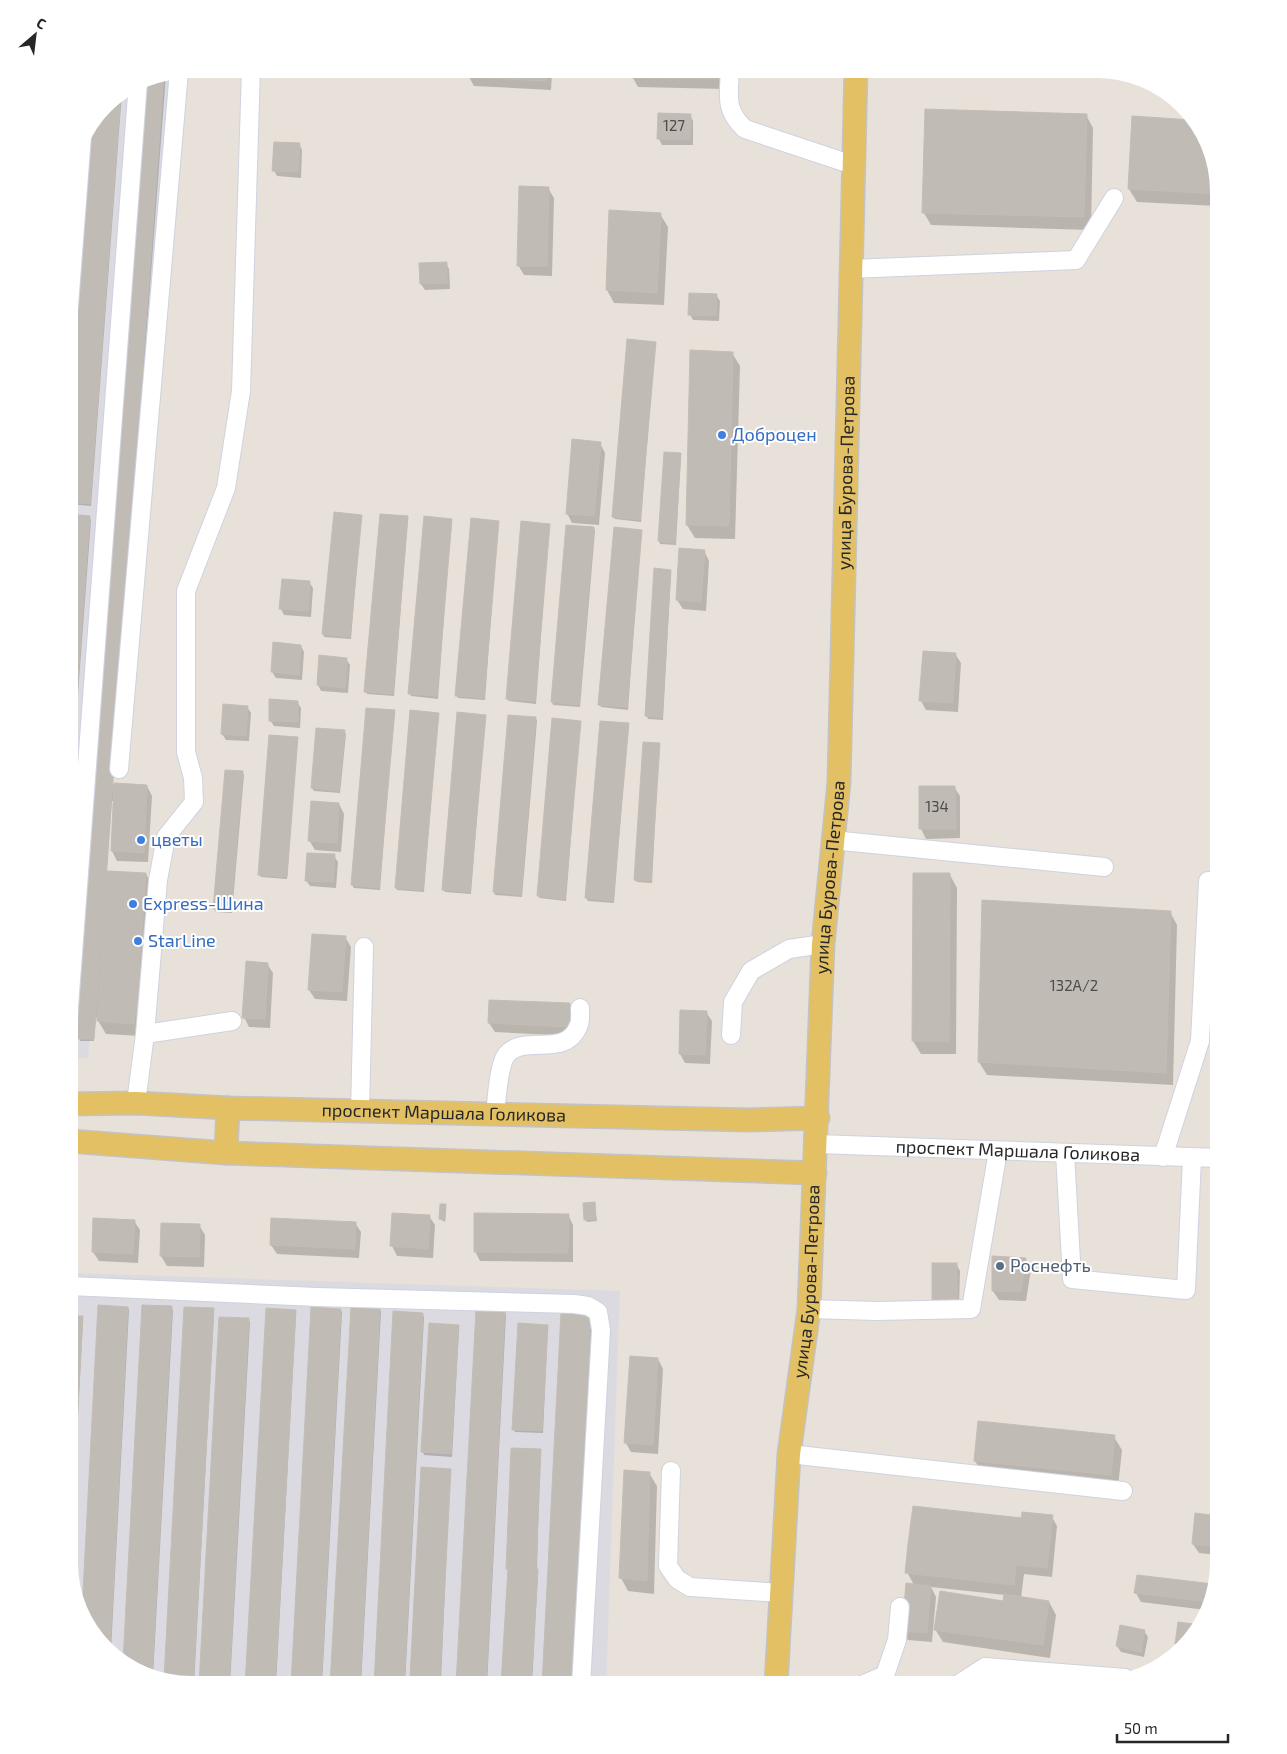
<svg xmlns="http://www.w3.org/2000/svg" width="1287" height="1754" font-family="'Exo 2',sans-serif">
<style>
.industrial{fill:#dbdae1}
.shadow{fill:#0003}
.building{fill:#c1bbb6;stroke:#c3bdb3}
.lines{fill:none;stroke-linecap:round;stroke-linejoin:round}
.minor-casing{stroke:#cfd2df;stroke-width:20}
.major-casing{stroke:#c3c3c3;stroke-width:25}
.minor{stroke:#fff;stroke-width:18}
.major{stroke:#e3c064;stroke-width:22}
.shop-dot{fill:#3f7fe0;stroke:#fff;stroke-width:2}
.service-dot{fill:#5c6f8a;stroke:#fff;stroke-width:2}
.labels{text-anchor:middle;stroke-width:4;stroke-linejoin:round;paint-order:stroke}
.number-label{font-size:15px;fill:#4e4c4b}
.shop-label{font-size:18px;fill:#366cbe;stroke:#fff;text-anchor:start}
.street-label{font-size:18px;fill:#272727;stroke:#fff}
.service-label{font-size:18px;fill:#4e5e75;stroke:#fff;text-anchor:start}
</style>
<rect width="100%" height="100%" fill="#e8e1d9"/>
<g class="industrial">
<polygon points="171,73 88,1058 69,1058 69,182 81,137 110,99 144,78"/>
<polygon points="69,1273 620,1291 606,1685 183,1685 129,1669 85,1625 69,1563"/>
</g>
<g class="shadow">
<polygon points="469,69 550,69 552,72 551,90 474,86 469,77"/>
<polygon points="633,69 722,69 725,89 638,87 633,78"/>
<polygon points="166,74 113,784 147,786 152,796 148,862 117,861 112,851 114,801 112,801 107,872 146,874 153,887 141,1036 106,1034 96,1017 94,1041 80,1041 150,77"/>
<polygon points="122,92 91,506 69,504 69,404 90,126 110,99"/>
<polygon points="690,115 693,121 693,145 662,145 659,139"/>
<polygon points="1086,115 1093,128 1091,230 931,225 924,213"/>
<polygon points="1133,118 1193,121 1202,129 1218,191 1218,206 1137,202 1129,189"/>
<polygon points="299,144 302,150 301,178 277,176 274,170"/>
<polygon points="548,188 554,198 552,276 524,275 518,265"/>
<polygon points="660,214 668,227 664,305 614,303 607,290"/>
<polygon points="446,263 449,269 450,289 425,290 421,284"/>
<polygon points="716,295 720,301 719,321 693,320 690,314"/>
<polygon points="655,343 641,522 615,519 613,517"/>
<polygon points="732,353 740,366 735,539 695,538 687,525"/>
<polygon points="600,443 605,453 599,525 572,523 567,513"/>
<polygon points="681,454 676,545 660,544 659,541"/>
<polygon points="69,516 89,517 91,520 69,814"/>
<polygon points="361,516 351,639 324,637 323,634"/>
<polygon points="408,518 394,696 367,694 366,691"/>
<polygon points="451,520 438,699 411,696 410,694"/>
<polygon points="498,522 485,700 458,698 457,696"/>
<polygon points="549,525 536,704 509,701 507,699"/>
<polygon points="567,526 594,528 595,531 580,707 553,705 552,702"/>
<polygon points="641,531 628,710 601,707 600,705"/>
<polygon points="704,551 709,561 706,611 683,609 677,600"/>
<polygon points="671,571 663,720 648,719 647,716"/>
<polygon points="309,582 313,588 311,617 284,615 281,609"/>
<polygon points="301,646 304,652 302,680 276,678 272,672"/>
<polygon points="955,654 961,663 958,712 926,710 921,701"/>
<polygon points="346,659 350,665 348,693 321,691 318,685"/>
<polygon points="297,702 301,708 300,728 274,726 270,720"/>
<polygon points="247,707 251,713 249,741 226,740 222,734"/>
<polygon points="394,711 380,890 354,888 352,885"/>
<polygon points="438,714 424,892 397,890 396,887"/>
<polygon points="485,716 471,894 445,892 443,889"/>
<polygon points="509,716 536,719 537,721 522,897 495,895 494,892"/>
<polygon points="580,722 566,901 540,898 538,896"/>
<polygon points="628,725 614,903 588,901 586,898"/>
<polygon points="317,729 344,732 346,734 340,793 314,791 312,788"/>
<polygon points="297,739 287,879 261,877 259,874"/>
<polygon points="659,744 652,883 637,882 635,880"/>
<polygon points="226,771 243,773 244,775 232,913 216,912 214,909"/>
<polygon points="920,787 954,787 960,796 960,838 926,839 921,829"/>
<polygon points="339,804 344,814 341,852 315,850 309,840"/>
<polygon points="334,856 338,862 336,888 310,886 306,880"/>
<polygon points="950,875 957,888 956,1054 921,1054 913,1041"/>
<polygon points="1170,912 1177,925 1173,1085 987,1075 979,1062"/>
<polygon points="1208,913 1218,914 1218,1026 1213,1025 1206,1012"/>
<polygon points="345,937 351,947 347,1001 315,999 309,990"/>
<polygon points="267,964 273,973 270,1028 249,1027 244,1017"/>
<polygon points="570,1004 575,1014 574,1036 495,1032 489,1023"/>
<polygon points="706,1012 712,1021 710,1064 685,1063 680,1054"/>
<polygon points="594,1203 597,1221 587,1222 585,1219"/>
<polygon points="441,1205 446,1208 445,1222 440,1219"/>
<polygon points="393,1214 429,1216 435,1225 433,1258 397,1256 392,1246"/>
<polygon points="568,1215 573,1225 573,1262 480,1261 475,1251"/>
<polygon points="134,1221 140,1230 138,1263 99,1261 93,1252"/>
<polygon points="355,1223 361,1232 359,1258 277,1254 271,1245"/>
<polygon points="162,1224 199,1225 205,1235 204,1267 167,1266 161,1256"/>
<polygon points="1026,1260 1031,1269 1026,1301 999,1300 993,1291"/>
<polygon points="956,1264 960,1271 959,1307 937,1307 933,1301"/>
<polygon points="143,1306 171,1308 173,1310 153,1676 129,1669 124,1663"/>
<polygon points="128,1308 129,1310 111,1650 85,1625"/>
<polygon points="185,1308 213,1310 214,1312 194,1685 183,1685 165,1679"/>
<polygon points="312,1308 340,1310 342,1312 322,1685 292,1685"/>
<polygon points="352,1308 380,1310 381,1312 361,1685 331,1685"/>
<polygon points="267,1309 295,1311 296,1314 276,1685 247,1685"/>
<polygon points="477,1311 505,1312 506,1315 487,1685 458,1685"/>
<polygon points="394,1313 422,1314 424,1317 405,1685 375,1685"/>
<polygon points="563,1313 592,1317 573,1685 543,1685"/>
<polygon points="69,1317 82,1318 83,1320 70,1567"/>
<polygon points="220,1318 248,1320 250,1322 230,1685 201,1685"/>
<polygon points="430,1324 458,1326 459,1329 452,1457 424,1455 423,1452"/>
<polygon points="548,1326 543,1433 515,1432 514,1430"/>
<polygon points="658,1359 663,1369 658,1454 631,1452 626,1443"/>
<polygon points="1114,1437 1122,1450 1118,1487 983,1474 975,1461"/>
<polygon points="540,1450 537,1570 538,1573 532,1685 502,1685 509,1572 507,1568"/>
<polygon points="450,1470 441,1681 413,1680 412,1677"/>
<polygon points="649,1473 657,1486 654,1594 628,1591 621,1578"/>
<polygon points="914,1508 1023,1520 1052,1517 1057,1526 1052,1577 1024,1574 1021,1598 1049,1602 1056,1615 1050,1658 943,1642 935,1629 1004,1602 1005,1595 931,1587 936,1597 932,1642 908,1640 903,1630 914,1585 907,1572"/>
<polygon points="1196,1515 1218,1517 1218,1555 1199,1553 1193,1544"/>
<polygon points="1212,1585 1206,1610 1141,1602 1136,1593"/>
<polygon points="1144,1631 1148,1637 1144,1657 1121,1652 1117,1646"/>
</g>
<g class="building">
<polygon points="468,69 547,69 546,81 468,77"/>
<polygon points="632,69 720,69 720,79 632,78"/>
<polygon points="164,74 94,1039 77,1039 148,77"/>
<polygon points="121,93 90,504 69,502 69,387 88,128 110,99"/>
<polygon points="925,109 1087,114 1084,217 922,213"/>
<polygon points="658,113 691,114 690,139 657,139"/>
<polygon points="1132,116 1192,120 1202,129 1218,194 1128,189"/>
<polygon points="274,142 300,143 298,172 272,171"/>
<polygon points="519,186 549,187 547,266 517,266"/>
<polygon points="609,210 661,213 657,293 606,290"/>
<polygon points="447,262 447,283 420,284 419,263"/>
<polygon points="689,293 717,294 716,316 688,315"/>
<polygon points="627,339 656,342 640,520 612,517"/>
<polygon points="690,350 733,352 729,526 686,525"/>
<polygon points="572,439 601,442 594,516 566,514"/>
<polygon points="664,452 681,453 675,543 658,541"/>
<polygon points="334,512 362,515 350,637 322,634"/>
<polygon points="69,514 90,516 69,800"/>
<polygon points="380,514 408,516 393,694 364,692"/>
<polygon points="424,516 452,519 437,696 408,694"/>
<polygon points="471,518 499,521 484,698 455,696"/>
<polygon points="521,521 550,524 535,701 506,699"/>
<polygon points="566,525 594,527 579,705 551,702"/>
<polygon points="614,527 642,530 627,707 598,705"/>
<polygon points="679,548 705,550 701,602 676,600"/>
<polygon points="654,568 671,570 662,718 645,716"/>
<polygon points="282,579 310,581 308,611 279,609"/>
<polygon points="273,642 301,645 299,675 271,672"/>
<polygon points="923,651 956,653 953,703 919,701"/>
<polygon points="319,655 347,658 345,688 317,685"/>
<polygon points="269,699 298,701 298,722 269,721"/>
<polygon points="223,704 248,706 246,736 221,734"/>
<polygon points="366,708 395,710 379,888 351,885"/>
<polygon points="410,710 439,713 423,890 395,888"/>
<polygon points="457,712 486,715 470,892 442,890"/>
<polygon points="508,715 536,717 521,895 493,892"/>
<polygon points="552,718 581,721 565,899 537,896"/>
<polygon points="600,721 629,723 613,901 585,898"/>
<polygon points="316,728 345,730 339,791 311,788"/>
<polygon points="269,735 298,737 287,877 258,875"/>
<polygon points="643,742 660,743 651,881 634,880"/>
<polygon points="225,770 243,771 231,911 213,909"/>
<polygon points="114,783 147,785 144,853 111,851"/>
<polygon points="919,786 955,786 956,829 919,829"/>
<polygon points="311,801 339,803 337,843 308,841"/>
<polygon points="307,853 335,854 333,882 305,881"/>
<polygon points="107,871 146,873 137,1003 144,1004 144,1015 135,1014 134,1024 97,1021"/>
<polygon points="913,873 950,873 949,1042 912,1041"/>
<polygon points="982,900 1171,911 1166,1073 978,1062"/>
<polygon points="1207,912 1218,912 1218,1014 1204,1013"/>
<polygon points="312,934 346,936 342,992 308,990"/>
<polygon points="246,961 268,963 265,1019 242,1018"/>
<polygon points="489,1000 570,1003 569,1027 488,1023"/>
<polygon points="680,1010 707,1011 705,1055 679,1054"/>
<polygon points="595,1202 596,1219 584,1220 583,1203"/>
<polygon points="440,1204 446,1204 445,1220 439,1219"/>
<polygon points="392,1213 430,1215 428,1249 390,1246"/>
<polygon points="474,1213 569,1214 568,1253 474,1252"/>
<polygon points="93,1218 135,1220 133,1254 92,1252"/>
<polygon points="271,1218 356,1222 355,1249 270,1245"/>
<polygon points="161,1223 200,1224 199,1257 160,1256"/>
<polygon points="992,1256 1026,1258 1021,1292 992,1291"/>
<rect x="932" y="1263" width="25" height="38"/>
<polygon points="98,1305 128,1307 110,1649 85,1625 82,1612"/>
<polygon points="142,1305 172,1306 152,1676 129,1669 123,1662"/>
<polygon points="184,1307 214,1308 193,1685 183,1685 164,1679"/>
<polygon points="311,1307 341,1309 321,1685 291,1685"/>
<polygon points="351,1307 380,1309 360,1685 330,1685"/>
<polygon points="266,1308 296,1310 275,1685 245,1685"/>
<polygon points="476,1309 505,1311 486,1685 456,1685"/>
<polygon points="393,1311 423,1313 404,1685 374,1685"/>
<polygon points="561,1312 591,1313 572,1685 542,1685"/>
<polygon points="69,1316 83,1316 69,1564"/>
<polygon points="219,1317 249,1318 229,1685 199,1685"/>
<polygon points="429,1323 459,1325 451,1454 421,1452"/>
<polygon points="518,1323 548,1325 542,1431 512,1430"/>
<polygon points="630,1356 658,1358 653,1445 624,1443"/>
<polygon points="978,1421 1115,1435 1111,1475 974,1461"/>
<polygon points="511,1448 541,1449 536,1570 506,1569"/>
<polygon points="421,1467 451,1469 440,1679 410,1677"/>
<polygon points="624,1470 650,1472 647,1581 619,1578"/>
<polygon points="913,1506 994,1515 990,1553 908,1544"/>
<polygon points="1022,1512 1053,1515 1047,1568 1017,1565"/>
<polygon points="1195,1513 1218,1516 1218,1547 1192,1544"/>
<polygon points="994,1515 1022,1518 1017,1556 990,1553"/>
<polygon points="908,1544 1017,1556 1014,1585 905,1573"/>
<polygon points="508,1568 538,1569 531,1685 501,1685"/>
<polygon points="1137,1575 1213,1584 1208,1602 1134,1593"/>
<polygon points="906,1583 931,1586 927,1633 902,1631"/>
<polygon points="940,1591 1003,1601 1004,1594 1049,1601 1043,1645 934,1630"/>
<polygon points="1178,1622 1201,1625 1181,1645 1175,1644"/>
<polygon points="1120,1625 1145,1630 1141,1652 1116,1646"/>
</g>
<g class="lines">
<g class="minor-casing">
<g id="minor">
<path d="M 730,69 C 729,95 724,110 745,129 L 853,165"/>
<polyline points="850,269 1076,260 1114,198"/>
<polyline points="69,306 82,136"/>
<polyline points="119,769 179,71"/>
<polyline points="832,840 1104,867"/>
<polyline points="69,1007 138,82"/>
<polyline points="145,1034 232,1021"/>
<polyline points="731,1035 733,1002 751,971 789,949 823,944"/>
<polyline points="136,1103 145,1034 158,880 166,837 194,802 193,778 186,752 186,591 226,488 241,391 251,69"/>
<polyline points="360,1111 364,947"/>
<path d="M 495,1114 C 497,1099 498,1065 507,1054 C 525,1034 565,1058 578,1027 C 581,1022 580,1014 580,1008"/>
<path id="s1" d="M 817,1144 L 1218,1158"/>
<polyline points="1065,1153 1072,1279 1186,1290 1192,1158"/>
<polyline points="1163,1157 1200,1041 1208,881 1218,882"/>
<polyline points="69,1286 317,1297 574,1304 588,1306 598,1312 601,1330 581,1685"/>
<polyline points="809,1309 877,1311 971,1309 998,1151"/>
<polyline points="789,1454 1123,1491"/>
<polyline points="671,1471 668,1566 677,1579 690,1587 781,1593"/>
<polyline points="862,1685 885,1675 897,1640 900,1607"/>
<polyline points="957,1685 985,1667 1125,1678"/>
</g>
</g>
<g class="major-casing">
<g id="major">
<path id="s2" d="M 69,1104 L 136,1103 L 228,1108 L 749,1120 L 818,1118"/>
<polyline points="69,1141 226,1153 815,1173"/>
<polyline points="226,1153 228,1108"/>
<path id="s3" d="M 776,1685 L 789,1454 L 809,1309 L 823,944 L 839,782 L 856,69"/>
</g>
</g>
<use href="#minor" class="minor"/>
<use href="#major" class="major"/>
</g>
<g class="shop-dot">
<circle cx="722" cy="435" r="5"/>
<circle cx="141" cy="840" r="5"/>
<circle cx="133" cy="904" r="5"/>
<circle cx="138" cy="941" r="5"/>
</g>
<circle class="service-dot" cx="1000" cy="1266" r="5"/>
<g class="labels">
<g class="number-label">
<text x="674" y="131">127</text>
<text x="937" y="812">134</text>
<text x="1074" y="991">132А/2</text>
</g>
<g class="shop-label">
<text x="732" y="441">Доброцен</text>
<text x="151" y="846">цветы</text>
<text x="143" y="910">Express-Шина</text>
<text x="148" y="947">StarLine</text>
</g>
<g class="street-label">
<text dy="6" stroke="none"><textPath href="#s3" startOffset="1215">улица Бурова-Петрова</textPath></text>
<text dy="6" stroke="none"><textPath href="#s3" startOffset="810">улица Бурова-Петрова</textPath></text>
<text dy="6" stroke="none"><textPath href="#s2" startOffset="375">проспект Маршала Голикова</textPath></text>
<text dy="6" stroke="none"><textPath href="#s1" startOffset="201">проспект Маршала Голикова</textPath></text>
<text dy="6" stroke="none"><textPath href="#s3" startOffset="405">улица Бурова-Петрова</textPath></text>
</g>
<g class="service-label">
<text x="1010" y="1272">Роснефть</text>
</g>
</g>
<path d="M0 0H1287V1754H0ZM191 78H1097A113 113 0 0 1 1210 191V1563A113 113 0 0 1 1097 1676H191A113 113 0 0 1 78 1563V191A113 113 0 0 1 191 78Z" fill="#fff" fill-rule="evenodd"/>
<g transform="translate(35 35) rotate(28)" stroke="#ffffff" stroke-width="4" paint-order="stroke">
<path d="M0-4L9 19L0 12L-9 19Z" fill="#272727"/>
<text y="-8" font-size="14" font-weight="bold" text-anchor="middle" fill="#272727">С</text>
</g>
<path d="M1117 1734v8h111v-8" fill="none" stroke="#272727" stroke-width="2.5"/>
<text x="1124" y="1734" font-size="15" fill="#272727" stroke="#ffffff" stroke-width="4" paint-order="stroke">50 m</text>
</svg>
